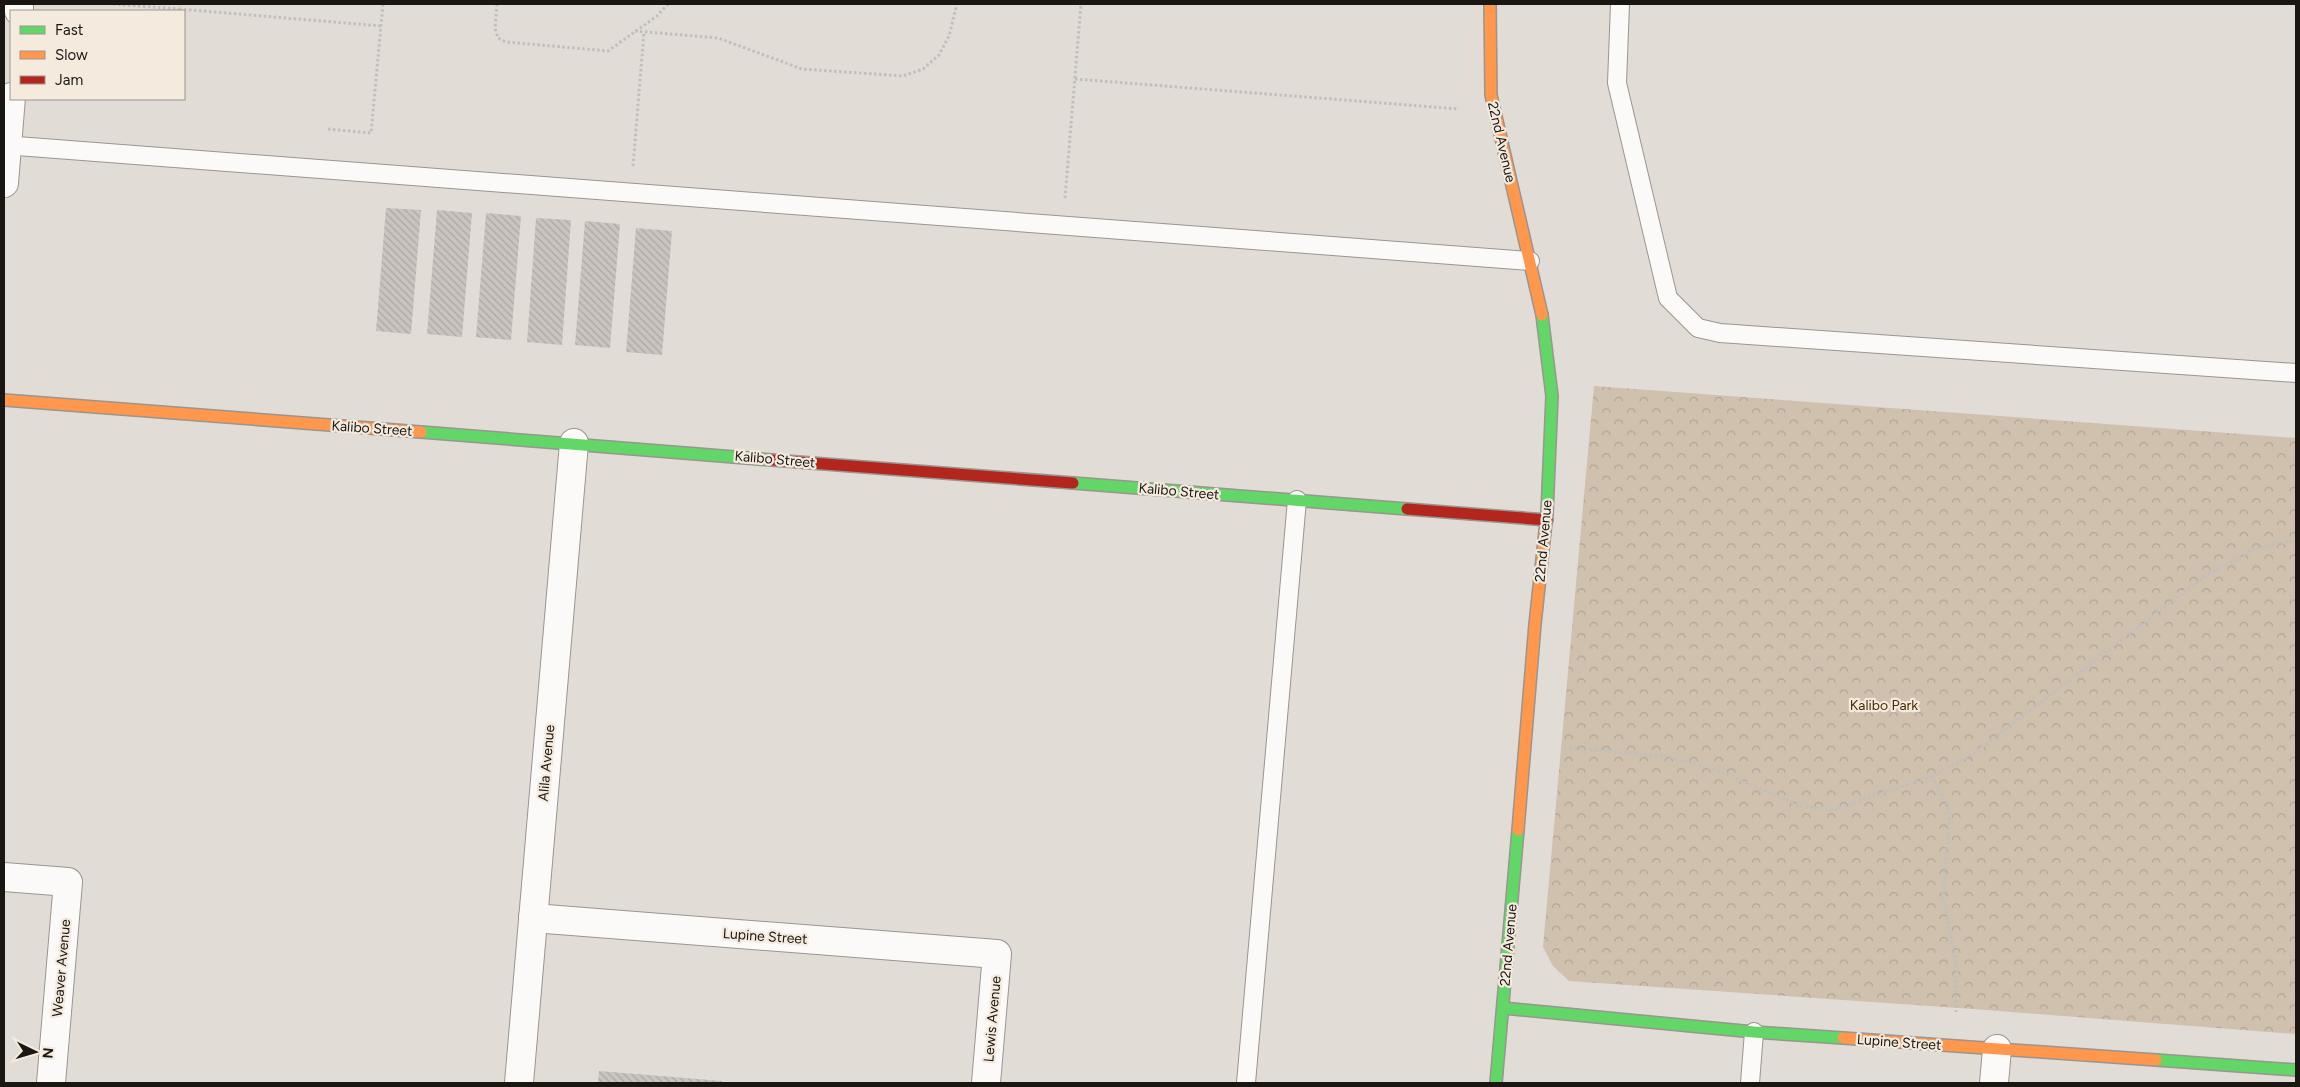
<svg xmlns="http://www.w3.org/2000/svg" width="2300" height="1087" font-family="Figtree,sans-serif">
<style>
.park{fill:url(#park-crowns)}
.building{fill:url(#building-back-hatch)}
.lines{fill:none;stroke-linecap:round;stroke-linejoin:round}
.lane-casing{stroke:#999591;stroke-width:20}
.street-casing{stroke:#999591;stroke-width:30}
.fast-casing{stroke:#999591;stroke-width:14}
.slow-casing{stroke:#999591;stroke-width:14}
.jam-casing{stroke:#999591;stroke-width:14}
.path{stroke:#c1bfbe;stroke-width:3;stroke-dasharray:2.5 2.5;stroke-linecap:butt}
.lane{stroke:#fbfaf9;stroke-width:18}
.street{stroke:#fbfaf9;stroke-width:28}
.fast{stroke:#63d668;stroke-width:11}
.slow{stroke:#ff974d;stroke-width:11}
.jam{stroke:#b3261e;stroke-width:11}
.labels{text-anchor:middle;stroke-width:4.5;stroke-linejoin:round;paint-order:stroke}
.street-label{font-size:14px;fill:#1a1713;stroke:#f4eade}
.park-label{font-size:14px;fill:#462c01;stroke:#f4eade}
</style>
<defs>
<pattern id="park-crowns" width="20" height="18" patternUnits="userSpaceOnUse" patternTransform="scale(1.25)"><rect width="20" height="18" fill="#d0c0ae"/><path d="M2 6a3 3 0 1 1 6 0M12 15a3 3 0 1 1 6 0" fill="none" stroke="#b2a495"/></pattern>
<pattern id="building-back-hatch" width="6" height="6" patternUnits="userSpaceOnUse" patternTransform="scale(1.25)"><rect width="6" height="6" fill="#cac4c0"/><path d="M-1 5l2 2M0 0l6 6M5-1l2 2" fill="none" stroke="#ada8a4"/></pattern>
</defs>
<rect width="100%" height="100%" fill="#e2dcd6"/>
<polygon class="park" points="1594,386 2296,438 2296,1034 1973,1009 1569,981 1553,966 1543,947"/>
<g class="building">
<polygon points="386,208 421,210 411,334 376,331"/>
<polygon points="437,210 472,213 462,337 427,334"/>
<polygon points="486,213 521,216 511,340 476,337"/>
<polygon points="536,218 571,220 562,345 527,342"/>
<polygon points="585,221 620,224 610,348 575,345"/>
<polygon points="636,228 672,231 662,355 626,352"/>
<polygon points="599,1071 722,1081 722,1083 598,1083"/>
</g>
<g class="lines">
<g class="lane-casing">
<g id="lane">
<polyline points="1620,4 1617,83 1668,298 1698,328 1720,333 2296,373"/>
<polyline points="4,145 1530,261"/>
<polyline points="1246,1083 1297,500"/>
<polyline points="1750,1083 1754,1032"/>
</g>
</g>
<g class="street-casing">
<g id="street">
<polyline points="19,11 19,4"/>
<polyline points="4,183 11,97"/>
<polyline points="4,877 68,882 51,1083"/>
<polyline points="533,918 997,954 986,1083"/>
<polyline points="519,1083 574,443"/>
<polyline points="1994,1083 1997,1049"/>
</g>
</g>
<g class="fast-casing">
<g id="fast">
<polyline points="1542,315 1552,396 1547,513"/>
<polyline points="421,432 772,460"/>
<polyline points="1073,483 1407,509"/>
<polyline points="1503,1008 1754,1032 1843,1038"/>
<polyline points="2156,1060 2296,1070"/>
<polyline points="1496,1083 1518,830"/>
</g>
</g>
<g class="slow-casing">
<g id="slow">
<polyline points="1490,4 1491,95 1542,315"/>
<polyline points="4,400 421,432"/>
<polyline points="1518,830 1535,624 1547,513"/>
<polyline points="1843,1038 2156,1060"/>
</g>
</g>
<g class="jam-casing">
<g id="jam">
<polyline points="772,460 1073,483"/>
<polyline points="1407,509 1547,520"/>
</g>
</g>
<g class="path">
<polyline points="113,4 179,9 180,4"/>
<polyline points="497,4 495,28 498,38 506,42 608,51 657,16 668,4"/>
<polyline points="179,9 381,26"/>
<polyline points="635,31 718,38 802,69 903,76 923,69 939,55 949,36 957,4"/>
<polyline points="1075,79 1459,109"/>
<polyline points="328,129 371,133 383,4"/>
<polyline points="633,166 644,32"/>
<polyline points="1065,198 1081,4"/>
<polyline points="1570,747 1671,757 1724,773 1800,806 1833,810 1932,776 1973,754 2205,576 2253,550 2296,540"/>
<polyline points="1932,776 1950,814 1943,898 1957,967 1956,1012"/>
</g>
<use href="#lane" class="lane"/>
<use href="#street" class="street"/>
<use href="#fast" class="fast"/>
<use href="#slow" class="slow"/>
<use href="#jam" class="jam"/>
</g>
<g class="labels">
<g class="street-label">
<text transform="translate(1502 142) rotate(77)" y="5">22nd Avenue</text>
<text transform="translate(372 428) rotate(4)" y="5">Kalibo Street</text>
<text transform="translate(775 459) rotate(5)" y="5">Kalibo Street</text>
<text transform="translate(1179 491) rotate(5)" y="5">Kalibo Street</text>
<text transform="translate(1543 541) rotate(-85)" y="5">22nd Avenue</text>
<text transform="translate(546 763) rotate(-85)" y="5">Alila Avenue</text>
<text transform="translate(765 936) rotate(4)" y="5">Lupine Street</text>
<text transform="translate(1508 945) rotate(-85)" y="5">22nd Avenue</text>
<text transform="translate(61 968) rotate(-85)" y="5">Weaver Avenue</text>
<text transform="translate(992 1019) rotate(-85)" y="5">Lewis Avenue</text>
<text transform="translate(1899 1042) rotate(4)" y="5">Lupine Street</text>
</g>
<g class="park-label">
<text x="1884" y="710">Kalibo Park</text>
</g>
</g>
<rect width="2300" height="1087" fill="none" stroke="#1a1713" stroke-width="10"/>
<rect x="10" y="10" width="175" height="90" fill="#f4eade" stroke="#9d968d"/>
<rect x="20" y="26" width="25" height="8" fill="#63d668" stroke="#9d968d"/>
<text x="55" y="35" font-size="15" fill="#1a1713">Fast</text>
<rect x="20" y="51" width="25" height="8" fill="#ff974d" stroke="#9d968d"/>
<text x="55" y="60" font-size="15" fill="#1a1713">Slow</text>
<rect x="20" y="76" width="25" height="8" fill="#b3261e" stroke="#9d968d"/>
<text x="55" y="85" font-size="15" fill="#1a1713">Jam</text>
<g transform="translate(35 1052) rotate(95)" stroke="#f4eade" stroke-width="4" paint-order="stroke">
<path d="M0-4L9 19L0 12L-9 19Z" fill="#1a1713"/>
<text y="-8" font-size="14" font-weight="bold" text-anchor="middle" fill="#1a1713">N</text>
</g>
</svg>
